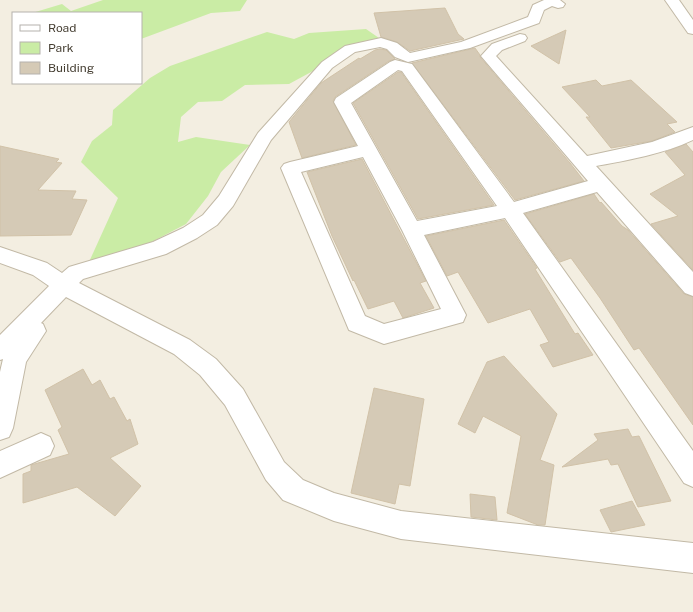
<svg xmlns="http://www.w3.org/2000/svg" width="693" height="612" font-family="'Public Sans',sans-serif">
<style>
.green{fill:#caeca5}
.building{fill:#d5cab6;stroke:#d1c2a8}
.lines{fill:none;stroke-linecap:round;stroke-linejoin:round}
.minor-casing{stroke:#c2b9a6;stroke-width:2}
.minor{fill:#fff;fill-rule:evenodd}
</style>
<rect width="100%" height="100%" fill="#f3eee1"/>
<g class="green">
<polygon points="103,0 247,0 240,11 211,13 141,39 141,13 32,13 62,4 71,11"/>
<polygon points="366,29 379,38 354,45 332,55 313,71 289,84 245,85 222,101 198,102 181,117 178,142 196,137 250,145 221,172 208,196 186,224 142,247 89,262 118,198 81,162 92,141 112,125 113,110 150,78 170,66 267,32 294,39 309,33"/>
</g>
<g class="building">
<polygon points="445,8 458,34 464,39 410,51 397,42 381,37 374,13"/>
<polygon points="566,30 559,64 531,46"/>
<polygon points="475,48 480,55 480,57 570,163 584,181 515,200 412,63"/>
<polygon points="380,49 386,50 395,59 389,61 335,97 333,101 356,145 302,158 289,122 321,83 359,58 360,59 375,50"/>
<polygon points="398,72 401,72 494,205 418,219 353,103"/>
<polygon points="596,80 602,86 631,80 677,122 667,124 675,132 652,141 611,148 586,117 590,117 562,87"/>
<polygon points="686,144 693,152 693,270 651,224 678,216 650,194 685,175 665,152"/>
<polygon points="0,146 59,159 56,162 62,163 38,190 76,191 72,199 87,200 71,235 0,236"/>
<polygon points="362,159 426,281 420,283 434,308 403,318 394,301 368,309 354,280 353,281 332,236 307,172"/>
<polygon points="594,194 600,203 601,202 622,226 628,230 684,294 693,297 693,425 639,348 634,350 600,298 571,258 560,262 525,214"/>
<polygon points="504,220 537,268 535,269 575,334 578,333 593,355 553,367 540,345 549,342 530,309 488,323 458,272 447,276 426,236"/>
<polygon points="504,356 557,414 540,460 554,465 545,525 538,525 507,513 521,436 483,416 475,433 458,424 487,362"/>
<polygon points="83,369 92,385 100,380 110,399 114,397 127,421 130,419 138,444 110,458 141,486 115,516 77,487 23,503 23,474 31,471 31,465 69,454 58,430 62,427 45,390"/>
<polygon points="374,388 424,399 410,486 399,484 395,504 351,493"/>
<polygon points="628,429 632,437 639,436 671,501 638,507 618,464 611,465 608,459 562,467 598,440 594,434"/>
<polygon points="470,494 495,497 497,520 471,517"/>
<polygon points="632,501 645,525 611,532 600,510"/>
</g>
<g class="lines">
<g class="minor-casing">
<g id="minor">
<polygon points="544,0 560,0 565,4 563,7 558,8 552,6 544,10 539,23 470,48 408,62 395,57 387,49 380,47 355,52 332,68 271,140 233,206 217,225 197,238 166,254 83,279 79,283 190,340 216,359 243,389 284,462 303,480 334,493 401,511 693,543 693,573 401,539 334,521 283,500 266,480 225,405 200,375 174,354 66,297 41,323 43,324 46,331 26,362 13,428 9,437 0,440 0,372 3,359 0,360 0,335 49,286 33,275 0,263 0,247 47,263 62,273 69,267 153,242 183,228 203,215 219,196 258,133 322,62 345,46 381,38 397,43 410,53 461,42 528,17 533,5"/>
<polygon points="665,0 679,0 693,20 693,34 688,33"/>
<path d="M 520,34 L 525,35 L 527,38 L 525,41 L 502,50 L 496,56 L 587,156 L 652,142 L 693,127 L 693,140 C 663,154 629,160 596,166 L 693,272 L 693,296 L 685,293 L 597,192 L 523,213 L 693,451 L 693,487 L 684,483 L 505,218 L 424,235 L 466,315 L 463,322 L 384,344 L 349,330 L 281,168 L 284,164 L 290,162 L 358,146 L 334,102 L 336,98 L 390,62 L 395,60 L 412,64 L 514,202 L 588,181 L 481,56 L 492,44 ZM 398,70 L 402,71 L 497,206 L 417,221 L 351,103 ZM 363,157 L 402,230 L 441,309 L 384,324 L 365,316 L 301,172 Z"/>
<polygon points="41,433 50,437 54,446 50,455 0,478 0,451"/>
</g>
</g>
<use href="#minor" class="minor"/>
</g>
<rect x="12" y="12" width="130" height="72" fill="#ffffff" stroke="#b5b2ad"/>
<rect x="20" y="25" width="20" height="6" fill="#ffffff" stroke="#b5b2ad"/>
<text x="48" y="32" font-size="12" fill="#453e32">Road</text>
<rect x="20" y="42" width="20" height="12" fill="#caeca5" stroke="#b5b2ad"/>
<text x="48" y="52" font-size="12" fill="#453e32">Park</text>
<rect x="20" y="62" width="20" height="12" fill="#d5cab6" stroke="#b5b2ad"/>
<text x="48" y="72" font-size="12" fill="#453e32">Building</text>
</svg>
